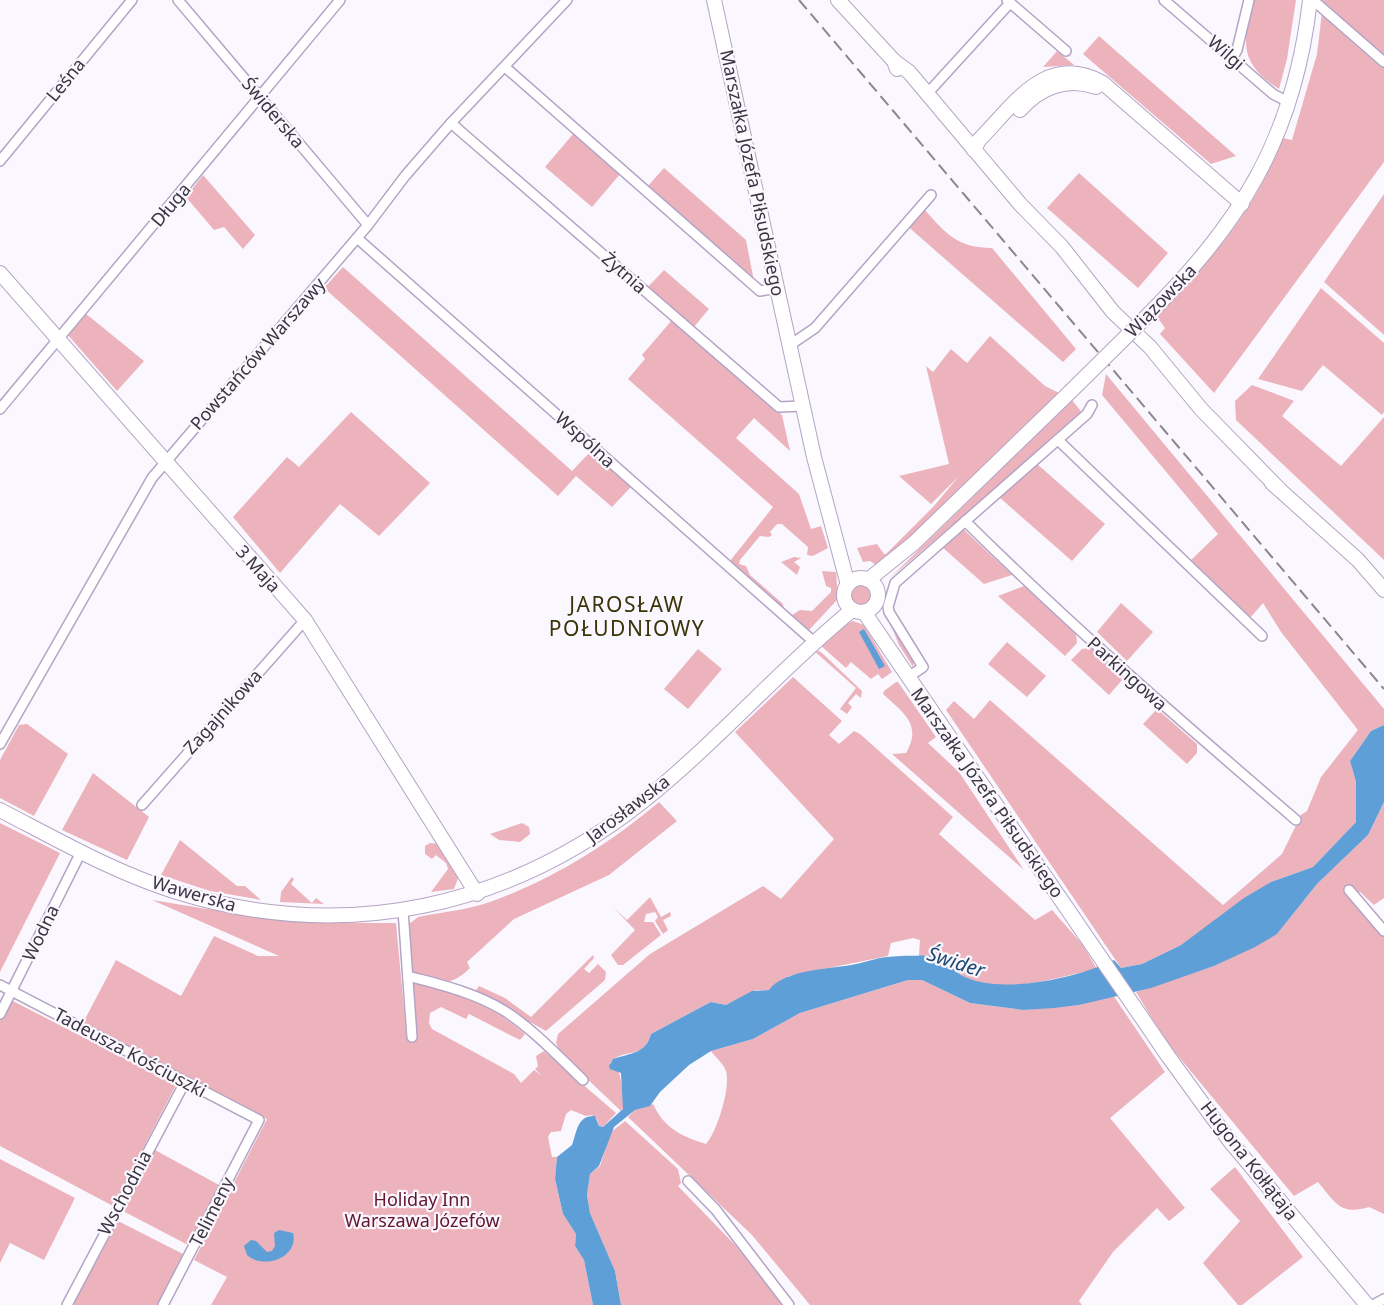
<svg xmlns="http://www.w3.org/2000/svg" width="1384" height="1305" font-family="'Noto Sans',sans-serif">
<style>
.green{fill:#edb3bc}
.water{fill:#5e9fd8}
.lines{fill:none;stroke-linecap:round;stroke-linejoin:round}
.street-casing{stroke:#b4a4c5;stroke-width:12}
.secondary-casing{stroke:#b4a4c5;stroke-width:16}
.street{stroke:#fff;stroke-width:9}
.secondary{stroke:#fff;stroke-width:14}
.rail{stroke:#8a858f;stroke-width:2;stroke-dasharray:12 6;stroke-linecap:butt}
.secondary-bridge-casing{stroke:#b4a4c5;stroke-width:16;stroke-linecap:butt}
.secondary-bridge{stroke:#fff;stroke-width:14}
.labels{text-anchor:middle;stroke-width:4.5;stroke-linejoin:round;paint-order:stroke}
.street-label{font-size:18px;fill:#3b3542;stroke:#faf7fe}
.park-label{font-size:18px;fill:#62152b;stroke:#faf7fe}
.water-label{font-size:20px;font-style:italic;fill:#1a4970;stroke:#faf7fe}
.quarter-label{font-size:21px;letter-spacing:1.5px;fill:#3b3408;stroke:#faf7fe}
</style>
<rect width="100%" height="100%" fill="#faf7fe"/>
<g class="green">
<path d="M 1253,0 L 1296,0 L 1287,59 L 1279,89 C 1238,63 1243,42 1253,0 Z"/>
<polygon points="1323,0 1384,0 1384,57 1323,4"/>
<path d="M 1322,12 L 1384,66 L 1384,162 L 1214,393 L 1160,334 L 1165,328 L 1157,317 C 1210,260 1255,212 1283,138 L 1292,140 L 1317,54 Z"/>
<polygon points="1099,36 1236,156 1211,164 1083,54"/>
<polygon points="1057,51 1073,64 1074,65 1043,67"/>
<polygon points="574,133 621,173 592,207 545,167"/>
<polygon points="664,168 746,240 754,281 647,187"/>
<polygon points="1079,173 1168,253 1138,288 1047,208"/>
<polygon points="203,175 255,235 243,249 224,227 214,230 186,197"/>
<polygon points="1384,194 1384,335 1324,282"/>
<path d="M 925,210 C 946,234 958,248 992,248 L 1076,349 L 1063,362 L 913,231 L 909,227 Z"/>
<polygon points="343,267 572,471 591,451 631,486 630,488 612,507 576,476 558,496 324,288"/>
<polygon points="664,270 709,309 693,328 647,288"/>
<polygon points="1321,288 1384,343 1384,412 1382,415 1323,365 1302,391 1258,379"/>
<polygon points="85,313 144,361 117,391 67,334"/>
<polygon points="672,320 782,415 790,451 754,418 736,438 799,494 811,529 821,526 828,548 813,556 807,555 808,547 782,524 777,524 770,532 772,535 769,537 760,536 740,560 739,564 746,566 750,575 783,604 784,609 730,561 773,507 628,379 645,359 642,355"/>
<polygon points="990,336 1045,386 1059,393 879,567 870,561 863,562 857,548 877,544 884,554 886,554 934,506 959,476 931,504 899,476 949,464 926,366 933,372 951,349 967,363"/>
<polygon points="1106,374 1384,709 1384,725 1371,731 1350,761 1356,782 1356,822 1313,867 1271,882 1181,945 1142,964 1121,968 946,710 954,701 974,719 990,700 1223,905 1282,854 1301,815 1307,811 1321,777 1358,730 1281,632 1263,603 1249,619 1190,561 1218,534 1102,395"/>
<polygon points="1252,385 1294,401 1282,416 1341,466 1384,417 1384,560 1236,420 1235,401"/>
<polygon points="1072,400 1083,414 890,578"/>
<polygon points="351,412 430,483 379,536 340,504 280,573 233,517 287,457 299,467"/>
<polygon points="1036,463 1105,524 1072,561 999,497"/>
<polygon points="962,528 1012,575 984,584 942,547"/>
<polygon points="794,557 801,558 794,562 800,567 797,575 781,562"/>
<polygon points="822,571 836,572 838,599 809,630 792,615 800,610 812,611 831,592 831,588 826,586"/>
<circle cx="861" cy="594" r="11"/>
<polygon points="1024,586 1076,634 1077,643 1065,656 998,596"/>
<polygon points="1121,603 1153,632 1127,661 1097,632"/>
<polygon points="885,610 914,661 913,667 899,645"/>
<polygon points="853,621 864,625 892,672 882,679 878,674 871,679 851,662 846,668 820,645 842,622 845,625"/>
<polygon points="1007,642 1046,676 1027,697 988,664"/>
<polygon points="1091,648 1123,679 1109,695 1071,660 1082,649"/>
<polygon points="698,649 722,669 688,709 664,689"/>
<polygon points="812,649 821,652 862,691 861,698 856,694 848,703 852,707 847,714 840,709 856,688"/>
<path d="M 793,677 L 842,721 L 829,735 L 839,744 L 854,731 L 860,734 L 953,817 L 939,834 L 1035,920 L 1052,910 L 1082,944 L 1097,969 C 1056,977 1000,998 961,975 C 954,971 949,960 942,955 L 919,956 L 920,940 L 913,938 L 891,943 L 888,956 L 789,976 L 769,990 L 756,990 L 726,1005 L 711,1002 L 705,1005 L 651,1034 C 644,1061 622,1047 610,1063 L 613,1070 L 618,1070 C 620,1073 624,1098 625,1105 L 621,1111 L 561,1054 L 556,1043 L 558,1034 L 650,954 L 763,886 L 781,899 L 834,839 L 735,732 Z"/>
<path d="M 896,682 L 898,682 L 936,737 L 928,743 L 959,772 L 1024,870 L 892,754 L 906,753 C 922,725 905,714 883,694 L 884,691 Z"/>
<polygon points="1157,709 1197,744 1197,753 1187,764 1143,724"/>
<polygon points="27,724 68,754 34,816 0,798 0,760 19,725"/>
<polygon points="93,773 149,817 127,860 62,830"/>
<path d="M 659,802 L 677,821 L 609,875 L 514,919 L 467,962 L 470,968 C 448,990 439,980 412,972 L 409,924 L 418,917 C 441,912 467,910 490,902 C 552,880 609,844 659,802 Z"/>
<path d="M 1384,802 L 1384,898 L 1374,905 L 1360,892 L 1352,898 L 1384,936 L 1384,1214 L 1369,1207 C 1340,1216 1335,1202 1318,1182 L 1294,1196 L 1165,1040 L 1136,992 L 1214,966 L 1277,934 L 1317,884 L 1368,835 Z"/>
<polygon points="0,823 60,853 0,972"/>
<polygon points="522,823 529,827 530,834 520,842 499,840 490,834"/>
<polygon points="180,840 237,886 245,886 261,900 210,891 161,875"/>
<polygon points="430,843 440,844 460,873 454,889 431,892 448,869 446,863 436,855 432,859 425,854 425,846"/>
<polygon points="292,877 294,879 291,884 312,903 316,898 324,904 280,902 281,892"/>
<polygon points="650,897 661,917 670,912 671,916 663,920 668,930 663,934 655,921 658,917 655,912 646,914 644,922 653,922 661,935 623,965 618,965 611,955 635,930 613,907 627,920"/>
<path d="M 152,900 C 233,914 313,924 396,923 L 406,1031 L 414,1036 L 414,983 C 451,986 498,1010 525,1034 L 520,1040 L 469,1014 L 466,1019 L 441,1007 L 430,1013 L 429,1023 L 432,1029 L 514,1074 L 521,1083 L 534,1070 L 542,1076 L 535,1069 L 538,1066 L 536,1056 L 544,1051 L 616,1113 L 603,1127 L 599,1126 L 597,1119 L 591,1115 L 586,1116 L 571,1110 L 566,1114 L 561,1131 L 551,1132 L 548,1137 L 552,1157 L 557,1157 L 555,1179 L 563,1214 L 576,1234 L 575,1246 L 584,1260 L 593,1305 L 211,1305 L 227,1277 L 194,1260 L 267,1119 L 83,1023 L 116,960 L 181,996 L 214,936 L 258,956 L 279,956 Z"/>
<polygon points="593,955 594,958 584,969 589,973 598,964 606,972 605,980 546,1031 530,1022 528,1024 475,992 479,986 505,998 531,1017"/>
<path d="M 908,980 L 922,980 L 970,1003 L 1023,1010 L 1079,1005 L 1113,995 L 1165,1072 L 1110,1118 L 1185,1208 L 1169,1221 L 1157,1208 L 1113,1252 L 1079,1301 L 1082,1305 L 810,1305 L 752,1235 L 628,1117 L 635,1110 L 653,1104 C 664,1128 681,1136 706,1144 C 717,1132 731,1087 726,1071 C 724,1064 715,1057 711,1051 L 753,1039 L 800,1013 Z"/>
<polygon points="11,1000 176,1085 113,1206 0,1146 0,1021"/>
<polygon points="625,1121 678,1169 681,1183 678,1186 738,1248 784,1305 621,1305 615,1271 590,1213 587,1195 590,1174 600,1166 611,1132"/>
<polygon points="155,1150 219,1185 188,1245 123,1211"/>
<polygon points="0,1159 75,1198 44,1260 10,1243 0,1263"/>
<polygon points="1235,1167 1303,1257 1242,1305 1238,1305 1203,1263 1240,1221 1210,1189"/>
<polygon points="118,1221 183,1254 157,1305 73,1305"/>
</g>
<g class="water">
<polygon points="864,629 885,666 879,669 859,632"/>
<path d="M 1384,725 L 1384,802 L 1368,835 L 1317,884 L 1277,934 L 1255,947 L 1214,966 L 1151,988 L 1079,1005 L 1054,1008 L 1023,1010 L 970,1003 L 922,980 L 908,980 L 800,1013 L 753,1039 L 711,1051 L 689,1065 L 660,1092 L 650,1106 L 635,1110 L 614,1127 L 599,1166 L 590,1174 L 587,1195 L 590,1213 L 615,1271 L 621,1305 L 593,1305 L 584,1260 L 575,1246 L 576,1234 L 563,1214 L 555,1179 L 557,1157 L 572,1145 C 577,1132 577,1115 595,1116 L 599,1126 L 603,1127 L 623,1109 L 621,1073 L 610,1069 L 609,1066 L 613,1059 C 630,1053 646,1054 651,1034 L 705,1005 L 711,1002 L 726,1005 L 752,991 L 769,990 C 784,969 833,969 856,964 C 866,962 876,958 887,957 C 905,955 924,956 942,955 C 949,960 954,971 961,975 C 998,996 1078,978 1114,960 L 1121,968 L 1142,964 L 1181,945 L 1244,898 L 1271,882 L 1313,867 L 1356,822 L 1356,782 L 1350,761 L 1371,731 Z"/>
<path d="M 279,1230 L 293,1233 C 299,1258 263,1270 247,1255 L 244,1246 L 251,1240 L 256,1241 L 267,1252 L 272,1251 L 275,1246 L 274,1233 Z"/>
</g>
<g class="lines">
<g class="street-casing">
<g id="street">
<polyline points="178,0 368,225"/>
<polyline points="1007,0 1066,51"/>
<polyline points="1164,0 1273,94 1290,103"/>
<polyline points="1313,0 1384,62"/>
<polyline points="1232,59 1237,50 1249,0"/>
<polyline points="505,67 760,291 777,288"/>
<polyline points="926,95 1010,3"/>
<polyline points="451,123 779,407 803,406"/>
<polyline points="0,161 132,0"/>
<polyline points="357,238 813,641"/>
<polyline points="790,345 815,328 931,195"/>
<polyline points="0,409 340,0"/>
<polyline points="1058,440 1262,636"/>
<path d="M 965,521 C 1071,626 1183,723 1296,820"/>
<polyline points="907,678 923,667 889,612 888,607 895,583 1087,414 1092,405"/>
<polyline points="0,744 152,478 368,225 405,176 451,123 567,0"/>
<polyline points="142,805 305,620"/>
<polyline points="1349,890 1384,931"/>
<polyline points="403,910 412,1037"/>
<path d="M 408,976 C 441,985 473,992 503,1010 C 532,1028 558,1056 583,1080"/>
<polyline points="0,985 259,1120 163,1305"/>
<polyline points="0,1014 81,852"/>
<polyline points="688,1181 716,1210 789,1305"/>
<polyline points="67,1305 185,1082"/>
<polyline points="1373,1305 1384,1299"/>
</g>
</g>
<g class="secondary-casing">
<g id="secondary">
<polyline points="714,0 814,457 848,585"/>
<polyline points="838,0 894,61 897,69"/>
<polyline points="894,61 909,72 1020,204 1062,247 1113,312 1150,347 1201,409 1279,489"/>
<path d="M 1020,110 C 1040,87 1067,77 1096,87"/>
<path d="M 974,150 L 979,140 C 1014,105 1046,51 1103,83 L 1242,204"/>
<polyline points="0,273 305,620 477,894"/>
<path d="M 1142,321 C 1240,224 1294,140 1310,0"/>
<polyline points="1272,483 1358,560 1384,590"/>
<circle cx="861" cy="595" r="17"/>
<polyline points="868,580 914,543 1070,392"/>
<polyline points="864,612 1168,1056 1229,1140 1367,1305"/>
<path d="M 0,810 C 58,840 115,873 177,892 C 346,944 510,908 647,798 C 719,740 780,669 852,610"/>
</g>
</g>
<use href="#street" class="street"/>
<use href="#secondary" class="secondary"/>
<polyline class="rail" points="799,0 1384,689"/>
<g class="secondary-bridge-casing">
<polyline id="secondary-bridge" points="1070,392 1142,321"/>
</g>
<use href="#secondary-bridge" class="secondary-bridge"/>
</g>
<g class="labels">
<g class="street-label">
<text transform="translate(1226 53) rotate(41)" y="6">Wilgi</text>
<text transform="translate(66 80) rotate(-51)" y="6">Leśna</text>
<text transform="translate(273 113) rotate(50)" y="6">Świderska</text>
<text transform="translate(752 173) rotate(78)" y="6">Marszałka Józefa Piłsudskiego</text>
<text transform="translate(171 205) rotate(-50)" y="6">Długa</text>
<text transform="translate(624 273) rotate(41)" y="6">Żytnia</text>
<text transform="translate(1161 301) rotate(-46)" y="6">Wiązowska</text>
<text transform="translate(258 354) rotate(-49)" y="6">Powstańców Warszawy</text>
<text transform="translate(585 440) rotate(42)" y="6">Wspólna</text>
<text transform="translate(258 569) rotate(48)" y="6">3 Maja</text>
<text transform="translate(1127 674) rotate(42)" y="6">Parkingowa</text>
<text transform="translate(223 712) rotate(-48)" y="6">Zagajnikowa</text>
<text transform="translate(987 793) rotate(55)" y="6">Marszałka Józefa Piłsudskiego</text>
<text transform="translate(628 809) rotate(-37)" y="6">Jarosławska</text>
<text transform="translate(194 894) rotate(16)" y="6">Wawerska</text>
<text transform="translate(41 933) rotate(-64)" y="6">Wodna</text>
<text transform="translate(130 1053) rotate(28)" y="6">Tadeusza Kościuszki</text>
<text transform="translate(1249 1161) rotate(52)" y="6">Hugona Kołłątaja</text>
<text transform="translate(125 1193) rotate(-62)" y="6">Wschodnia</text>
<text transform="translate(212 1212) rotate(-63)" y="6">Telimeny</text>
</g>
<g class="park-label">
<text x="422" y="1206">Holiday Inn<tspan x="422" dy="21">Warszawa Józefów</tspan></text>
</g>
<g class="water-label">
<text transform="translate(956 962) rotate(18)" y="7">Świder</text>
</g>
<g class="quarter-label">
<text x="627" y="612">JAROSŁAW<tspan x="627" dy="24">POŁUDNIOWY</tspan></text>
</g>
</g>
</svg>
